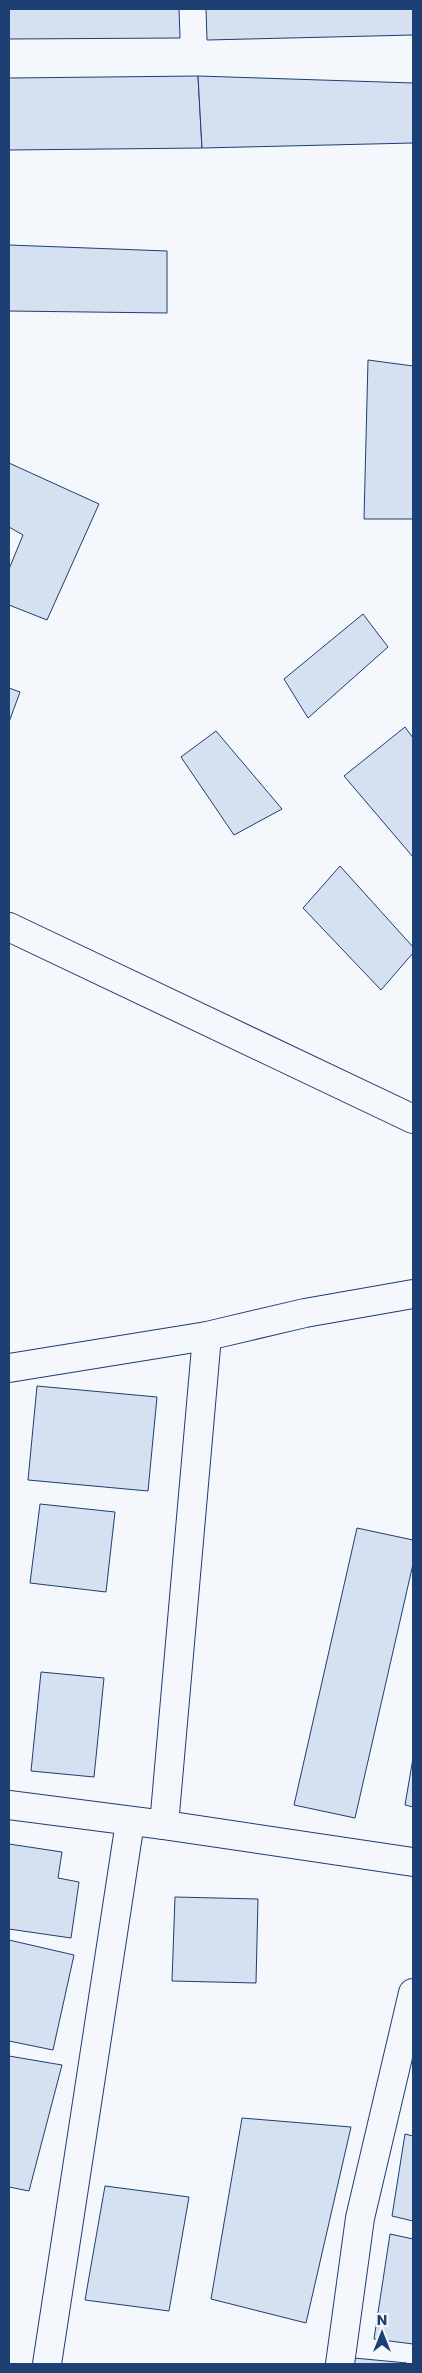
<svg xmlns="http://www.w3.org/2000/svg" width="422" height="2373" font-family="Poppins,sans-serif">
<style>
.building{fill:#d5e0f0;stroke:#1d3f73}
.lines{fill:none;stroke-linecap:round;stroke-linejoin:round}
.minor-casing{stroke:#1d3f73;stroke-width:30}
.tertiary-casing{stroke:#1d3f73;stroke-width:30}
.trunk-casing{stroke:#1d3f73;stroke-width:30}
.minor{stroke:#f4f7fb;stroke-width:28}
.tertiary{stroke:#f4f7fb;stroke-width:28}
.trunk{stroke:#f4f7fb;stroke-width:28}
</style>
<rect width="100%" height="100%" fill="#f4f7fb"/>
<g class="building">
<polygon points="9,9 179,9 180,38 9,39"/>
<polygon points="206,9 413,9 413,35 207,40"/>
<polygon points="198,76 202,148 9,150 9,78"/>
<polygon points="198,76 413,83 413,143 202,148"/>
<polygon points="9,245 167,251 167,313 9,311"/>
<polygon points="368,360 413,366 413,519 364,519"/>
<polygon points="9,463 99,504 47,620 9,605 9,569 23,535 9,527"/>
<polygon points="363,614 388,647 308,718 284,679"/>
<polygon points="9,688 20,692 9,722"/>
<polygon points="405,727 413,738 413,857 344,776"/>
<polygon points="216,731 282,809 234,835 181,757"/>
<polygon points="340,866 413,947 413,953 381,990 303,908"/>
<polygon points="37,1386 157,1397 148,1491 28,1480"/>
<polygon points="40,1504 115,1512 106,1592 30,1583"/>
<polygon points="357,1528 413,1540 413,1564 355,1818 294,1805"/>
<polygon points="41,1672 104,1678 94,1777 31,1771"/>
<polygon points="413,1758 413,1807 405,1805"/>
<polygon points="9,1844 62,1852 58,1878 79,1882 71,1938 9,1929"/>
<polygon points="175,1897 258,1899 256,1983 172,1981"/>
<polygon points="9,1940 74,1955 53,2050 9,2041"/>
<polygon points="9,2056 62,2065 29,2191 9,2187"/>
<polygon points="242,2118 351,2127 306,2323 211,2299"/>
<polygon points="405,2134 413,2136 413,2221 392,2216"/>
<polygon points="105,2186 189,2197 169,2311 85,2300"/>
<polygon points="390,2234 413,2239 413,2344 374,2339"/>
<polygon points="354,2358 407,2363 407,2364 353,2364"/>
</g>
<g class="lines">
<g class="minor-casing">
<g id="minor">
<polyline points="9,1805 164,1825 413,1862"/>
<polyline points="164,1825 207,1336"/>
<polyline points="47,2364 130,1822"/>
<polyline points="340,2364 360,2218 413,1993"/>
</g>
</g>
<g class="tertiary-casing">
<polyline id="tertiary" points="9,1368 207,1336 305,1313 413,1294"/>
</g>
<g class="trunk-casing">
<polyline id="trunk" points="9,927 413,1119"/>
</g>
<use href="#minor" class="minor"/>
<use href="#tertiary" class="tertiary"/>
<use href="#trunk" class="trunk"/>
</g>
<rect width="422" height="2373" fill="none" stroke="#1d3f73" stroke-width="20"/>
<g transform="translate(382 2333)" stroke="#f4f7fb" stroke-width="4" paint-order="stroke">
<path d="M0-4L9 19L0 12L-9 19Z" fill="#1d3f73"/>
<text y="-8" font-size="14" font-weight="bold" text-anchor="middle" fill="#1d3f73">N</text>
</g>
</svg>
